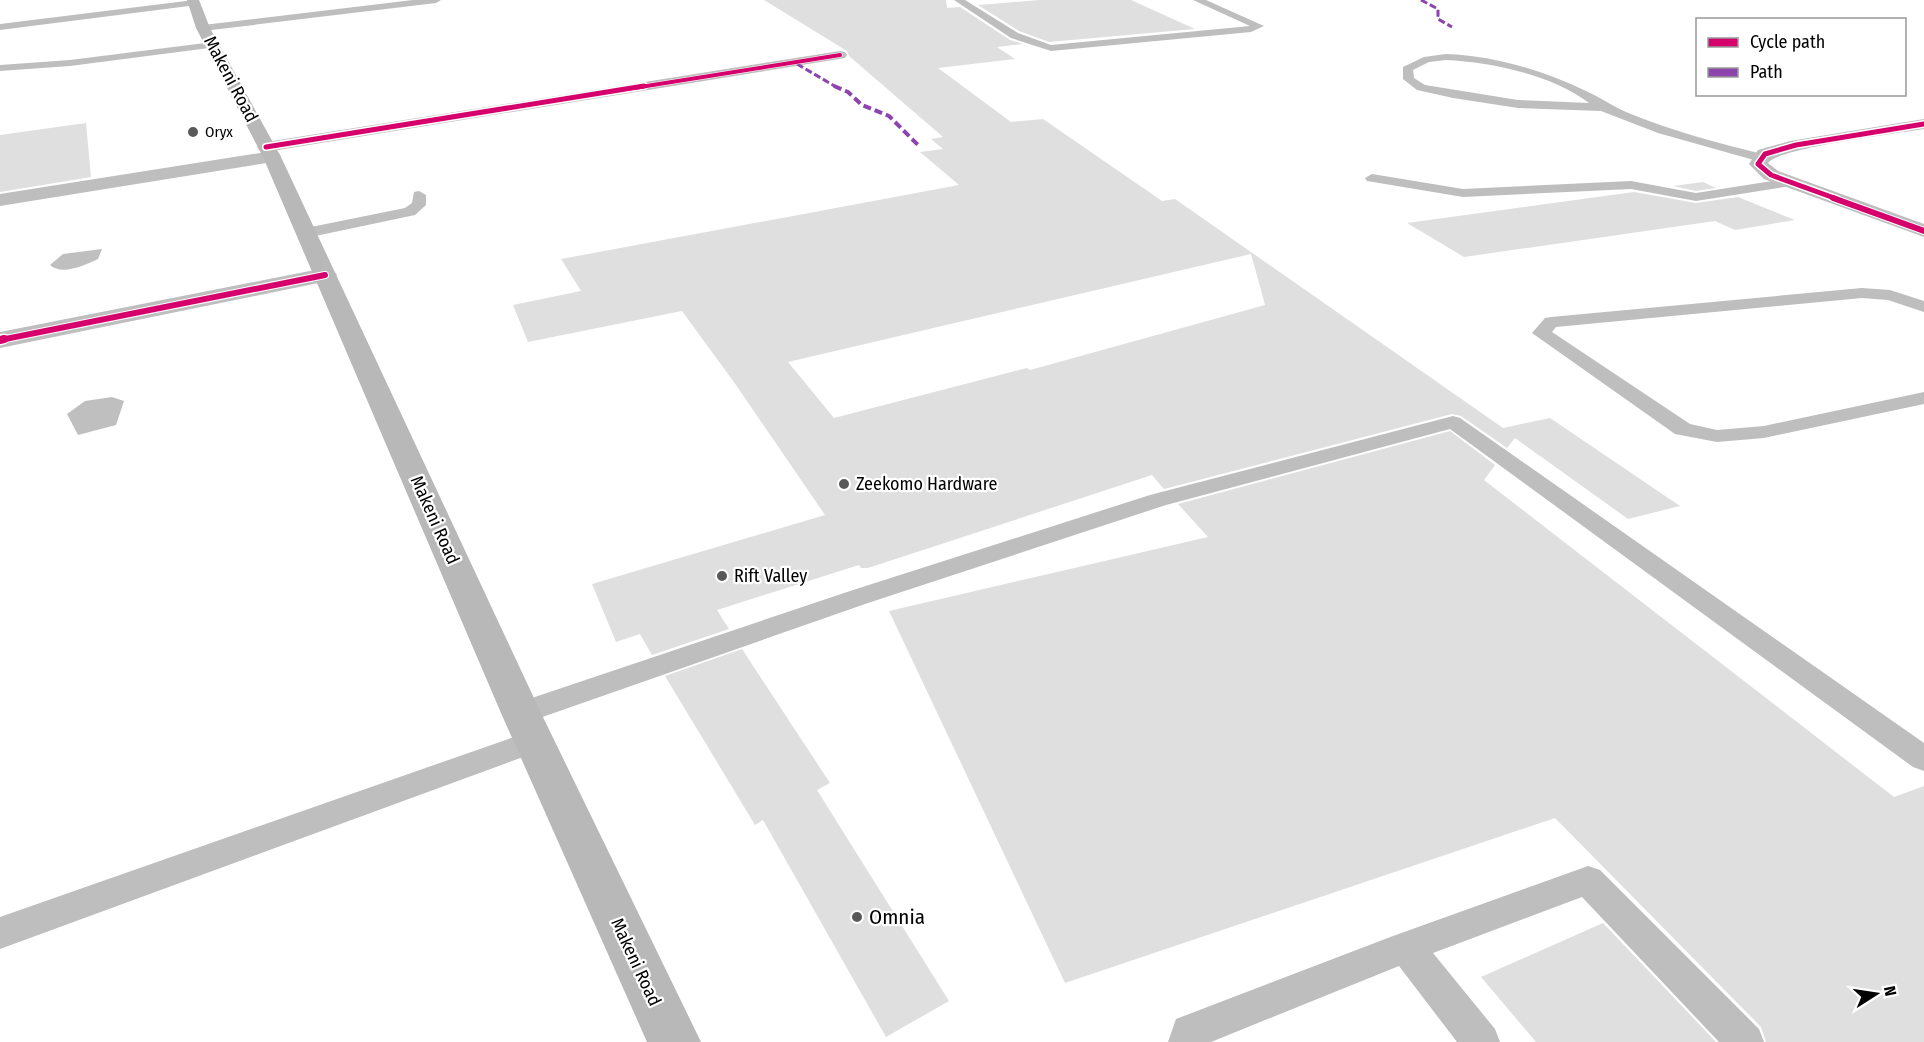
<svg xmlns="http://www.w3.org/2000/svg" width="1924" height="1042" font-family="'Fira Sans Condensed',sans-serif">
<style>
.water{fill:#bfbfbf}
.building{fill:#dfdfdf;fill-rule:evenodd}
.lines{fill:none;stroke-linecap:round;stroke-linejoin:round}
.lane{fill:#bebebe;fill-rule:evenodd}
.street{fill:#bebebe;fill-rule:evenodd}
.secondary{fill:#b8b8b8;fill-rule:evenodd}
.quiet-far1{stroke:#8e44ad;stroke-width:3;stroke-dasharray:7 3;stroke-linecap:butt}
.quiet{stroke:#8e44ad;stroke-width:4;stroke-dasharray:8 4;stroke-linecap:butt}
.cycleway-far3-casing{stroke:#fff;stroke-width:5}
.cycleway-far2-casing{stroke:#fff;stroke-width:8}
.cycleway-far1-casing{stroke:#fff;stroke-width:8}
.cycleway-casing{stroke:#fff;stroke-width:11}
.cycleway-far3{stroke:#d6006c;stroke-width:4}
.cycleway-far2{stroke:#d6006c;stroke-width:5}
.cycleway-far1{stroke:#d6006c;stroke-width:6}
.cycleway{stroke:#d6006c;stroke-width:8}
.poi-dot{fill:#595959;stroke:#fff;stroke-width:2}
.labels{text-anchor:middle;stroke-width:4.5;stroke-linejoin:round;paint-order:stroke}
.far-poi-label{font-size:15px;fill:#000;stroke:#fff;text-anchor:start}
.street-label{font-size:18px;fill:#000;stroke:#fff}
.poi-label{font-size:18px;fill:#000;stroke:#fff;text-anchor:start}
.near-poi-label{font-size:21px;fill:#000;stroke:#fff;text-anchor:start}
</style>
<rect width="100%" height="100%" fill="#fff"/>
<g class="water">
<path d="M 102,249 L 98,259 C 85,265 62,276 50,265 L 63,254 Z"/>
<polygon points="112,397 124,401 116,425 78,435 67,414 85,401"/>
</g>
<g class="building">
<path d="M 764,0 L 946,0 L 947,8 L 960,7 L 1010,40 L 1023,44 L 997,47 L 1015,59 L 938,68 L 1011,122 L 1043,119 L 1162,201 L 1175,199 L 1503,428 L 1550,418 L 1680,506 L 1628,519 L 1515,438 L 1507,448 L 1461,416 L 1452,414 L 1164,489 L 1152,475 L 868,568 L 861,568 L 859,565 L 717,610 L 729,629 L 652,655 L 640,634 L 616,642 L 592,584 L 825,515 L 736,385 L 682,311 L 528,342 L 513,305 L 581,291 L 561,259 L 959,185 L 920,152 L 943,149 L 931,139 L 943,137 L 849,56 L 847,51 ZM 1251,254 L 1265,305 L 1030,370 L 1027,368 L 834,418 L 788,362 Z"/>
<polygon points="1039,0 1131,0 1195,29 1049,42 1019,31 978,5"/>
<polygon points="86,123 91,177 0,192 0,135"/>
<polygon points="1703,182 1716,188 1696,191 1673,186"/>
<polygon points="1634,192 1696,203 1738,197 1795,220 1735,230 1715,221 1464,257 1407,223"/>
<polygon points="1450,431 1495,465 1484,480 1894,797 1924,786 1924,1042 1766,1042 1761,1027 1555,818 1065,983 889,611 1208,537 1178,504"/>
<polygon points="742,649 830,783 817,790 949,1001 886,1037 763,820 755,825 665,676"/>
<polygon points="1603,923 1716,1042 1536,1042 1481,977"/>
</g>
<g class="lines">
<g class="lane">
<polygon points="194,0 197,1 197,5 0,30 0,24"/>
<polygon points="413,0 441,0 436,3 203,31 198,28 203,25"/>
<polygon points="954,0 965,0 1018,33 1051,45 1250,26 1193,0 1206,0 1264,26 1251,32 1051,51 1011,38"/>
<polygon points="213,42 218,45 217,47 70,66 0,71 0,65 70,60"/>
<path d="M 1446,54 C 1495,56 1542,70 1586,91 C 1600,97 1612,106 1626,112 C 1671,131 1719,143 1766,155 L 1768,158 L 1761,162 L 1658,133 L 1601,111 L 1518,108 L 1453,98 L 1417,90 L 1403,79 L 1403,67 L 1424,57 ZM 1446,60 C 1490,62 1553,75 1589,103 L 1518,100 L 1425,85 L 1414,78 L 1413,70 L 1429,62 Z"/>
<polygon points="1372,174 1463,189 1631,181 1696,193 1791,178 1798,182 1791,186 1696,201 1631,189 1463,197 1367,181 1365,178"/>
<polygon points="419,191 426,195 426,205 415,215 306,238 298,233 306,228 405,208 412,203 414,192"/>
<polygon points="1862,288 1890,290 1924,301 1924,312 1888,300 1862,298 1556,327 1552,332 1690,424 1717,430 1764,426 1924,392 1924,404 1764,438 1717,442 1675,434 1532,333 1545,318 1551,317"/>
<polygon points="1453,416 1460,418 1924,743 1924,771 1913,767 1450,429 1166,505 868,603 531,721 521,724 511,721 506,713 511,705 850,591 1150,495"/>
<polygon points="534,730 545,733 549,741 545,749 0,949 0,917"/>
<polygon points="1588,866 1600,870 1759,1029 1764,1042 1719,1042 1582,897 1433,953 1495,1029 1500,1042 1457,1042 1399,966 1211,1042 1168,1042 1176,1019 1393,936"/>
</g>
<g class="street">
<polygon points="840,51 845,52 847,55 845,58 272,151 279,153 281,157 279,161 0,206 0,194 266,152 260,151 257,147 260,143 266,142"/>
<path d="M 1924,119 L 1924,129 C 1899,133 1778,148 1768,163 L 1778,171 L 1924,224 L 1924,237 L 1764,179 L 1749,164 L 1758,150 L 1790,141 Z"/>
<polygon points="325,268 333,270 337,275 333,280 0,348 0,332"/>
</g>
<polygon class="secondary" points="187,0 199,0 210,28 281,157 541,713 701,1042 647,1042 501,713 263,157 196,28"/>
<g class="quiet-far1">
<polyline points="1421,0 1438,9 1438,19 1452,27"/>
<polyline points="797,64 838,88"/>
</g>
<polyline class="quiet" points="834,86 848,92 862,105 889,116 919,146"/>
<g class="cycleway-far3-casing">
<polyline id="cycleway-far3" points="634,88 840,55"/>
</g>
<g class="cycleway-far2-casing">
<g id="cycleway-far2">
<polyline points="266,147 644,86"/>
<polyline points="1837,199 1771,175 1758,164 1765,154 1796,145 1924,124"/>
</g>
</g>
<g class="cycleway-far1-casing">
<g id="cycleway-far1">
<polyline points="1833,198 1924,231"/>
<polyline points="0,340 325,275"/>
</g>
</g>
<g class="cycleway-casing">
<polyline id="cycleway" points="0,340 4,339"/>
</g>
<use href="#cycleway-far3" class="cycleway-far3"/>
<use href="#cycleway-far2" class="cycleway-far2"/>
<use href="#cycleway-far1" class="cycleway-far1"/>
<use href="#cycleway" class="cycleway"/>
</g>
<g class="poi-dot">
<circle cx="193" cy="132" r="6"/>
<circle cx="844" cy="484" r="6"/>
<circle cx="722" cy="576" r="6"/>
<circle cx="857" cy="917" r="6"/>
</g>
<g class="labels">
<g class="far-poi-label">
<text x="205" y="137">Oryx</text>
</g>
<g class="street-label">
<text transform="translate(231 79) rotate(62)" y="6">Makeni Road</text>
<text transform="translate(435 520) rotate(66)" y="6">Makeni Road</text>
<text transform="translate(636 962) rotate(65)" y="6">Makeni Road</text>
</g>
<g class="poi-label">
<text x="856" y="490">Zeekomo Hardware</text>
<text x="734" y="582">Rift Valley</text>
</g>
<g class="near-poi-label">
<text x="869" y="924">Omnia</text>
</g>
</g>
<rect x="1696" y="18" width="210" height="78" fill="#ffffff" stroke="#999999" stroke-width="1.5"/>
<rect x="1708" y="38" width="30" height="9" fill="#d6006c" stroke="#999999" stroke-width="1.5"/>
<text x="1750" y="48" font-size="18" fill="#000000">Cycle path</text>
<rect x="1708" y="68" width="30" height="9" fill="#8e44ad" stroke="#999999" stroke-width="1.5"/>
<text x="1750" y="78" font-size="18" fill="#000000">Path</text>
<g transform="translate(1876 994) rotate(78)" stroke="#ffffff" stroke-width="4.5" paint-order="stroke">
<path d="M0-4.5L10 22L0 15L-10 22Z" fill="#000000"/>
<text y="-9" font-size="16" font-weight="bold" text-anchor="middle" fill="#000000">N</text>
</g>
</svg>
